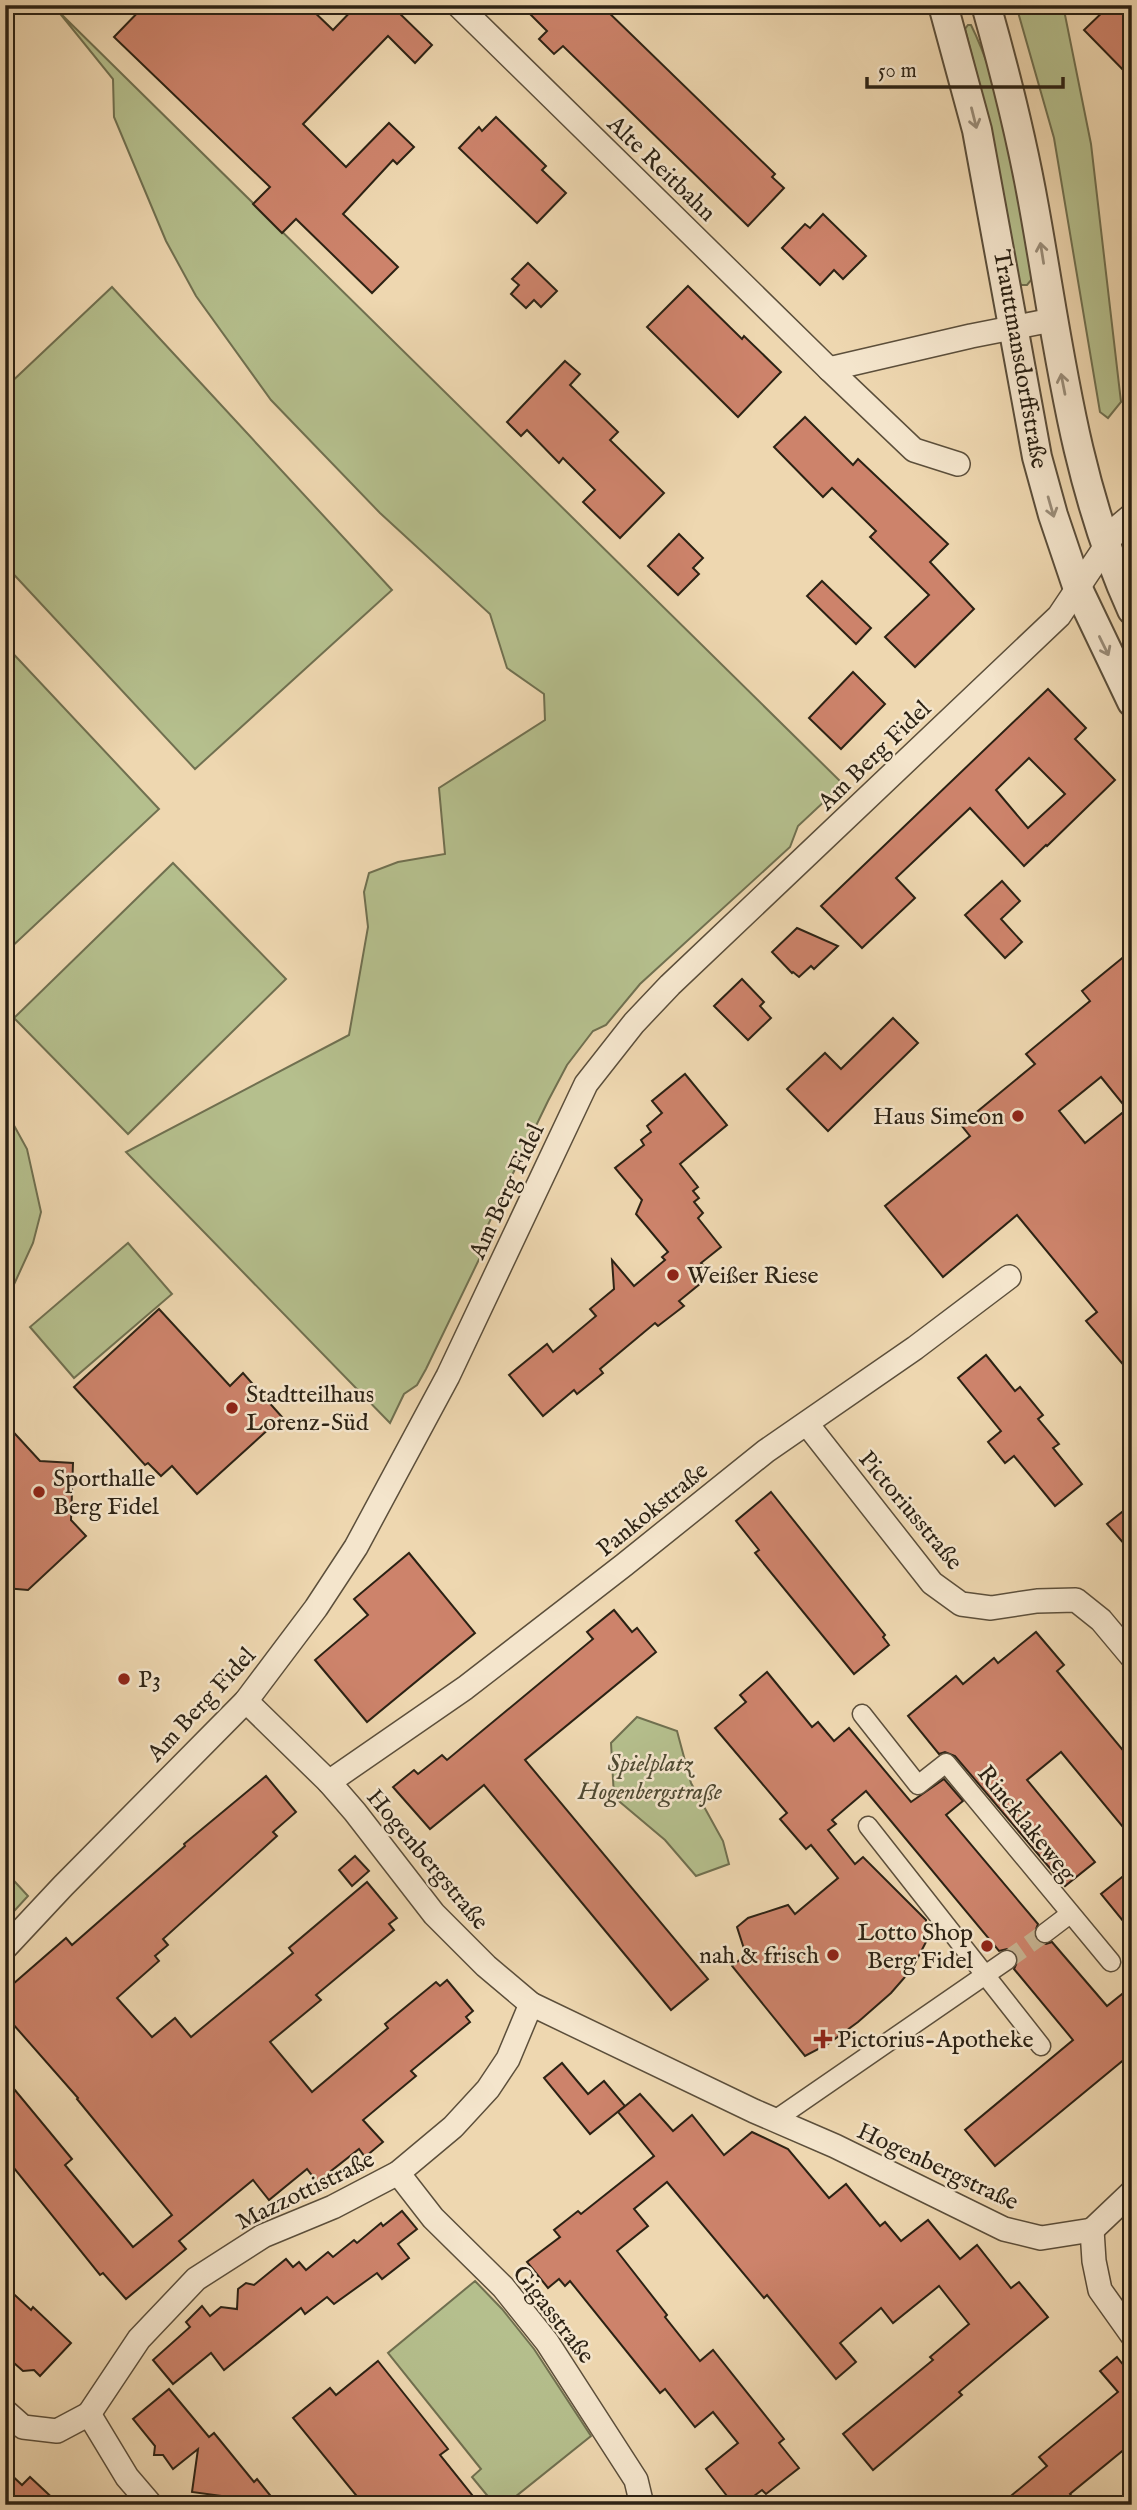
<svg xmlns="http://www.w3.org/2000/svg" width="1137" height="2510" font-family="'IM FELL English',serif">
<style>
.green{fill:#b5bf8d;stroke:#707050;stroke-width:2}
.building{fill:#cd836b;stroke:#2c2214;stroke-width:2;fill-rule:evenodd}
.lines{fill:none;stroke-linecap:round;stroke-linejoin:round}
.pedestrian-tunnel{stroke:#c7b391;stroke-width:18;stroke-dasharray:18 9;stroke-linecap:butt}
.pedestrian-casing{stroke:#5c4f3b;stroke-width:21}
.minor-casing{stroke:#5c4f3b;stroke-width:26}
.tertiary-casing{stroke:#5c4f3b;stroke-width:32}
.pedestrian{stroke:#f4e5cc;stroke-width:18}
.minor{stroke:#f4e5cc;stroke-width:23}
.tertiary{stroke:#f4e5cc;stroke-width:28}
.oneway{stroke:#9a8d79}
.poi-dot{fill:#8f2418;stroke:#f4e5cc;stroke-width:2.5}
.labels{text-anchor:middle;stroke-width:5;stroke-linejoin:round;paint-order:stroke}
.street-label{font-size:24px;fill:#2c2214;stroke:#f4e5cc}
.poi-label{font-size:24px;fill:#2c2214;stroke:#f4e5cc;text-anchor:start}
.park-label{font-size:24px;font-style:italic;fill:#4e4932;stroke:#f4e5cc}
</style>
<rect width="100%" height="100%" fill="#eed7b0"/>
<filter id="stains"><feTurbulence type="fractalNoise" baseFrequency=".00286" numOctaves="4"/><feColorMatrix values="0 0 0 0 .2 0 0 0 0 .09 0 0 0 0 .02 0 0 0 .5 -.17"/></filter>
<radialGradient id="worn" r=".72"><stop offset=".6" stop-color="#630" stop-opacity="0"/><stop offset="1" stop-color="#630" stop-opacity=".3"/></radialGradient>
<g class="green">
<polygon points="1016,5 1063,5 1091,144 1121,402 1108,418 1100,412 1054,138"/>
<polygon points="58,11 843,784 798,826 790,847 640,984 606,1025 593,1031 567,1065 548,1101 487,1227 485,1247 426,1369 417,1385 404,1394 390,1423 126,1152 349,1035 368,927 364,892 369,873 398,862 445,854 439,788 545,720 544,694 507,668 490,614 380,513 271,400 196,296 166,241 114,117 113,79"/>
<path d="M 968,25 L 971,25 C 1008,100 1018,197 1032,279 L 1027,285 L 1021,285 L 1019,280 L 987,114 L 965,29 Z"/>
<polygon points="112,287 392,590 195,769 5,565 5,388"/>
<polygon points="5,645 159,809 5,953"/>
<polygon points="173,863 286,979 128,1134 14,1018"/>
<polygon points="11,1120 27,1149 41,1212 33,1243 5,1304 5,1126"/>
<polygon points="128,1243 172,1294 74,1378 30,1327"/>
<polygon points="637,1717 677,1731 691,1783 723,1841 729,1864 696,1876 665,1840 614,1797 611,1743"/>
<polygon points="5,1871 28,1896 5,1921"/>
<polygon points="475,2281 502,2309 534,2349 591,2436 505,2505 495,2505 472,2477 481,2469 388,2353"/>
</g>
<g class="building">
<polygon points="145,5 307,5 333,30 357,5 391,5 432,45 415,63 388,36 303,124 346,167 389,123 414,147 397,164 393,160 343,214 398,267 372,293 296,219 282,233 253,204 270,187 114,37"/>
<polygon points="521,5 601,5 775,174 772,177 784,188 748,226 563,46 554,54 539,39 547,31"/>
<polygon points="1110,5 1132,5 1132,79 1084,30"/>
<polygon points="496,117 546,166 542,170 566,193 537,223 459,148 479,127 482,131"/>
<polygon points="823,214 866,256 843,279 834,270 820,285 782,248 805,224 810,228"/>
<polygon points="528,263 557,291 541,307 534,300 526,308 511,294 519,285 512,279"/>
<polygon points="688,286 742,339 744,336 781,372 738,417 647,327"/>
<polygon points="565,361 580,374 570,385 618,432 610,440 664,493 620,538 583,502 595,490 563,458 559,463 527,430 521,436 507,422"/>
<polygon points="805,417 853,465 858,459 948,544 930,562 974,609 915,667 885,637 929,595 870,537 876,531 832,488 823,497 774,447"/>
<polygon points="679,534 703,558 693,568 699,574 678,595 648,566"/>
<polygon points="822,581 871,628 856,644 807,596"/>
<polygon points="853,672 885,704 841,749 809,718"/>
<path d="M 1048,689 L 1086,728 L 1075,739 L 1115,780 L 1047,846 L 1046,845 L 1024,866 L 970,808 L 896,878 L 915,898 L 862,948 L 821,906 ZM 1029,758 L 1065,794 L 1028,828 L 996,790 Z"/>
<polygon points="1002,881 1020,901 1001,919 1022,942 1005,958 965,915"/>
<polygon points="797,928 838,946 814,969 811,966 799,977 793,972 792,973 772,952"/>
<path d="M 1132,950 L 1132,1375 L 1086,1321 L 1097,1312 L 1017,1215 L 943,1277 L 885,1206 L 970,1136 L 961,1125 L 1035,1064 L 1026,1054 L 1090,1001 L 1082,991 ZM 1101,1077 L 1127,1109 L 1085,1143 L 1059,1111 Z"/>
<polygon points="742,979 764,1002 760,1006 771,1018 748,1040 714,1006"/>
<polygon points="893,1018 918,1043 828,1131 787,1089 825,1053 841,1069"/>
<polygon points="685,1074 727,1125 680,1164 698,1187 693,1191 699,1198 694,1202 703,1213 698,1218 721,1247 701,1263 707,1269 697,1278 701,1283 679,1301 684,1306 658,1326 655,1323 600,1369 603,1373 577,1394 574,1390 543,1416 509,1375 547,1344 553,1352 596,1316 590,1309 614,1289 612,1260 634,1286 665,1260 662,1257 668,1252 636,1214 642,1200 615,1168 644,1145 641,1140 651,1132 647,1126 662,1113 652,1101"/>
<polygon points="159,1309 230,1386 243,1373 282,1417 197,1494 172,1466 161,1476 148,1463 145,1465 74,1387"/>
<polygon points="986,1355 1015,1391 1020,1387 1043,1415 1038,1419 1059,1444 1053,1448 1082,1484 1055,1506 1014,1456 1005,1463 988,1442 1001,1431 958,1378"/>
<polygon points="5,1423 40,1461 73,1463 71,1520 86,1536 28,1590 5,1588"/>
<polygon points="771,1492 885,1635 883,1637 889,1645 854,1674 755,1553 759,1550 736,1521"/>
<polygon points="1132,1504 1132,1553 1107,1524"/>
<polygon points="409,1553 475,1633 367,1722 315,1660 368,1615 354,1599"/>
<polygon points="614,1610 632,1632 637,1628 656,1652 525,1760 708,1979 671,2010 484,1785 430,1829 393,1787 414,1770 418,1774 442,1755 447,1760 593,1639 587,1632"/>
<polygon points="1036,1632 1064,1665 1057,1671 1132,1761 1132,1838 1061,1752 1027,1780 1095,1862 1065,1886 955,1756 945,1752 939,1754 908,1716 956,1676 963,1684 994,1658 998,1663"/>
<polygon points="767,1672 812,1727 818,1722 834,1741 849,1728 911,1802 944,1779 963,1801 946,1815 1038,1924 1034,1934 1036,1940 1046,1944 1052,1942 1107,2006 1132,1986 1132,2053 995,2166 965,2130 1073,2040 1014,1969 1018,1960 1016,1953 1007,1949 999,1951 866,1791 832,1820 836,1824 828,1830 855,1864 863,1857 926,1920 927,1940 912,1969 891,1993 858,2022 828,2044 805,2056 732,1966 746,1955 737,1927 748,1918 788,1905 795,1914 838,1878 811,1845 806,1849 780,1819 787,1813 715,1728 746,1702 740,1695"/>
<polygon points="266,1776 296,1812 273,1832 277,1836 163,1939 168,1945 155,1956 159,1961 117,1998 152,2037 175,2018 191,2037 293,1953 289,1948 367,1882 397,1918 389,1924 394,1930 316,1995 321,2000 270,2042 312,2092 388,2028 385,2024 436,1982 440,1986 447,1980 473,2011 466,2017 470,2022 411,2071 416,2076 363,2120 383,2142 365,2157 359,2149 317,2182 307,2169 269,2200 253,2180 179,2241 186,2249 126,2299 103,2273 100,2275 5,2157 5,2078 72,2159 65,2165 133,2247 172,2215 77,2099 78,2098 5,2015 5,1991 66,1938 72,1945 185,1846 184,1844"/>
<polygon points="355,1856 369,1871 352,1886 339,1870"/>
<polygon points="1132,1869 1132,1932 1101,1894"/>
<polygon points="562,2063 588,2094 604,2081 625,2106 590,2134 544,2078"/>
<polygon points="640,2094 673,2131 692,2115 724,2155 752,2132 788,2149 829,2198 846,2184 880,2226 885,2222 901,2241 928,2220 960,2259 977,2245 1011,2288 1019,2282 1048,2317 959,2392 962,2395 873,2470 843,2434 933,2360 930,2357 969,2324 939,2286 893,2323 881,2308 840,2343 856,2362 836,2379 767,2295 764,2298 667,2182 634,2209 648,2226 617,2251 667,2315 665,2317 700,2361 713,2350 784,2439 779,2443 799,2468 766,2494 762,2490 742,2505 734,2505 706,2469 738,2443 713,2412 695,2427 665,2389 660,2393 570,2281 565,2286 559,2279 548,2288 527,2262 560,2237 554,2230 578,2211 581,2214 654,2156 618,2112"/>
<polygon points="402,2211 417,2229 398,2244 409,2258 382,2279 377,2273 334,2304 327,2297 305,2314 301,2308 224,2370 211,2353 173,2384 153,2360 190,2327 186,2322 202,2306 210,2316 221,2307 237,2309 238,2289 246,2283 254,2285 286,2259 293,2267 299,2262 306,2270 328,2252 333,2257 354,2240 357,2243 381,2223 383,2226"/>
<polygon points="5,2286 31,2310 33,2307 71,2343 40,2376 34,2370 23,2371 5,2355"/>
<polygon points="1117,2357 1132,2376 1132,2443 1070,2494 1079,2505 1000,2505 1047,2466 1039,2457 1118,2392 1100,2371"/>
<polygon points="378,2361 448,2449 440,2455 473,2496 462,2505 364,2505 293,2418 330,2388 336,2395"/>
<polygon points="169,2389 209,2437 214,2433 254,2482 257,2479 278,2505 228,2505 236,2498 192,2492 198,2449 173,2469 163,2455 154,2455 155,2446 133,2419"/>
<polygon points="5,2469 22,2485 30,2477 60,2505 5,2505"/>
</g>
<g class="lines">
<polyline class="pedestrian-tunnel" points="1007,1960 1045,1933"/>
<g class="pedestrian-casing">
<g id="pedestrian">
<polyline points="862,1714 918,1785 946,1763 1111,1962"/>
<polyline points="868,1826 1041,2046"/>
<polyline points="1045,1933 1070,1914"/>
<polyline points="775,2120 1007,1960"/>
</g>
</g>
<g class="minor-casing">
<g id="minor">
<polyline points="458,5 829,369 971,336 1052,320"/>
<polyline points="829,369 914,450 958,464"/>
<polyline points="807,1424 932,1583 961,1604 991,1608 1037,1601 1076,1600 1101,1620 1132,1657"/>
<polyline points="246,1701 329,1782 355,1812 434,1914 486,1966 531,2004 754,2111 835,2146 1004,2229 1041,2238 1092,2230"/>
<polyline points="329,1782 465,1688 624,1565 766,1451 915,1348 1009,1277"/>
<polyline points="5,1948 63,1886 246,1701 316,1608 356,1547 448,1376 586,1084 634,1023 670,985 1059,616 1120,525 1132,515"/>
<polyline points="398,2173 433,2218 503,2287 547,2342 636,2480 642,2505"/>
<polyline points="1092,2230 1094,2261 1100,2290 1132,2335"/>
<polyline points="1092,2230 1132,2192"/>
<polyline points="5,2411 23,2427 57,2431 89,2414 127,2477 151,2505"/>
<polyline points="89,2414 139,2339 196,2279 263,2236 333,2207 398,2173 453,2127 488,2089 508,2059 531,2004"/>
</g>
</g>
<g class="tertiary-casing">
<g id="tertiary">
<polyline points="943,5 977,130 1037,457 1053,515 1078,589 1132,702"/>
<path d="M 986,5 C 1005,72 1022,139 1034,207 C 1059,345 1073,480 1132,610"/>
</g>
</g>
<use href="#pedestrian" class="pedestrian"/>
<use href="#minor" class="minor"/>
<use href="#tertiary" class="tertiary"/>
</g>
<defs><path id="oneway-shaft" d="M-6 0H5M1.5-3L5.5 0L1.5 3" fill="none" stroke-width="1.6" stroke-linecap="round" stroke-linejoin="round" transform="scale(1.75)"/></defs>
<g class="oneway">
<use href="#oneway-shaft" transform="translate(974 118) rotate(76)"/>
<use href="#oneway-shaft" transform="translate(1042 253) rotate(-99)"/>
<use href="#oneway-shaft" transform="translate(1063 384) rotate(-101)"/>
<use href="#oneway-shaft" transform="translate(1051 507) rotate(74)"/>
<use href="#oneway-shaft" transform="translate(1104 646) rotate(64)"/>
</g>
<g class="poi-dot">
<circle cx="1018" cy="1116" r="7"/>
<circle cx="673" cy="1275" r="7"/>
<circle cx="232" cy="1408" r="7"/>
<circle cx="39" cy="1492" r="7"/>
<circle cx="124" cy="1679" r="7"/>
<circle cx="987" cy="1946" r="7"/>
<circle cx="833" cy="1955" r="7"/>
<path d="M819.5 2028.5h7v7h7v7h-7v7h-7v-7h-7v-7h7z"/>
</g>
<g class="labels">
<g class="street-label">
<text transform="translate(662 168) rotate(44)" y="8">Alte Reitbahn</text>
<text transform="translate(1021 359) rotate(80)" y="8">Trauttmansdorffstraße</text>
<text transform="translate(874 755) rotate(-44)" y="8">Am Berg Fidel</text>
<text transform="translate(506 1191) rotate(-65)" y="8">Am Berg Fidel</text>
<text transform="translate(652 1509) rotate(-39)" y="8">Pankokstraße</text>
<text transform="translate(911 1510) rotate(50)" y="8">Pictoriusstraße</text>
<text transform="translate(201 1704) rotate(-47)" y="8">Am Berg Fidel</text>
<text transform="translate(1027 1823) rotate(51)" y="8">Rincklakeweg</text>
<text transform="translate(428 1859) rotate(50)" y="8">Hogenbergstraße</text>
<text transform="translate(938 2166) rotate(25)" y="8">Hogenbergstraße</text>
<text transform="translate(305 2190) rotate(-26)" y="8">Mazzottistraße</text>
<text transform="translate(554 2314) rotate(52)" y="8">Gigasstraße</text>
</g>
<g class="poi-label">
<text x="1004" y="1124" text-anchor="end">Haus Simeon</text>
<text x="687" y="1283">Weißer Riese</text>
<text x="246" y="1402">Stadtteilhaus<tspan x="246" dy="28">Lorenz-Süd</tspan></text>
<text x="53" y="1486">Sporthalle<tspan x="53" dy="28">Berg Fidel</tspan></text>
<text x="138" y="1687">P3</text>
<text x="973" y="1940" text-anchor="end">Lotto Shop<tspan x="973" dy="28">Berg Fidel</tspan></text>
<text x="819" y="1963" text-anchor="end">nah &amp; frisch</text>
<text x="837" y="2047">Pictorius-Apotheke</text>
</g>
<g class="park-label">
<text x="650" y="1771">Spielplatz<tspan x="650" dy="28">Hogenbergstraße</tspan></text>
</g>
</g>
<rect width="1137" height="2510" fill="none" stroke="#eed7b0" stroke-width="28"/>
<rect x="7" y="7" width="1123" height="2496" fill="none" stroke="#2c2214" stroke-width="3.5"/>
<rect x="14" y="14" width="1109" height="2482" fill="none" stroke="#2c2214" stroke-width="2"/>
<path d="M867 77v10h196v-10" fill="none" stroke="#2c2214" stroke-width="3.5"/>
<text x="878" y="77" font-size="21" fill="#2c2214" stroke="#f4e5cc" stroke-width="5" paint-order="stroke">50 m</text>
<rect width="100%" height="100%" filter="url(#stains)"/>
<rect width="100%" height="100%" fill="url(#worn)"/>
</svg>
